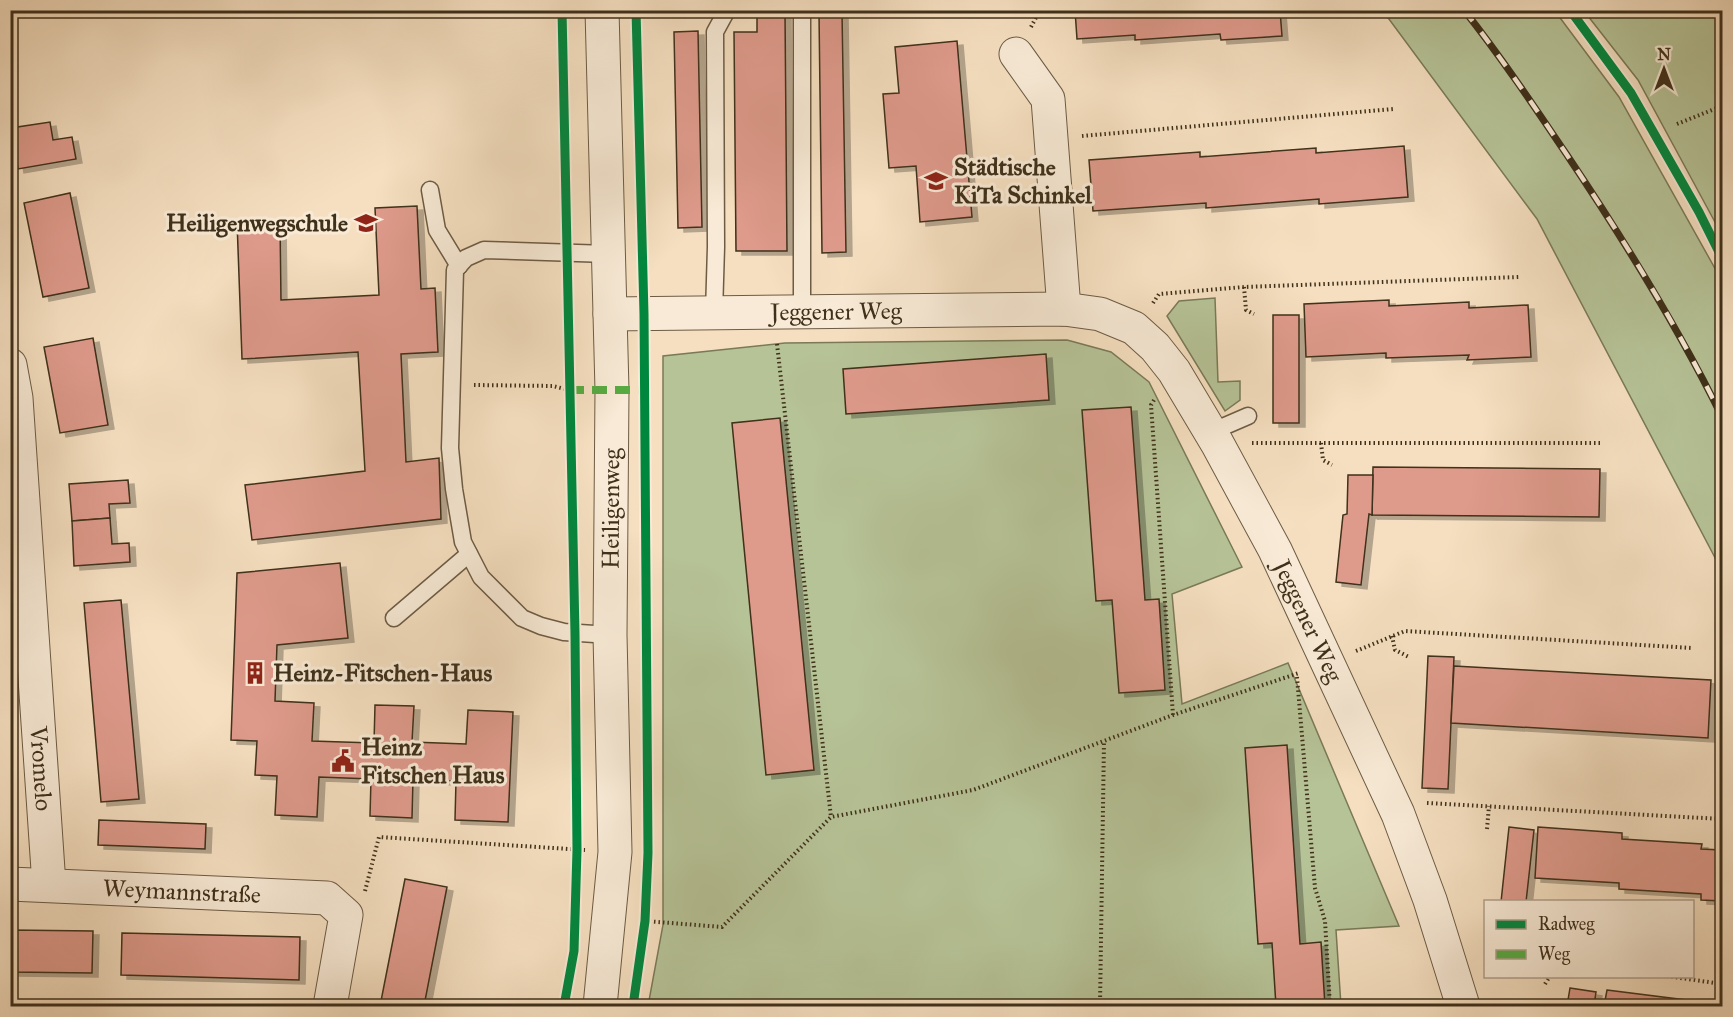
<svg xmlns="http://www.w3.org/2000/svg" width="1733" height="1017" font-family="'IM FELL Great Primer',serif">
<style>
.green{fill:#b6c397;stroke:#7a7a58;stroke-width:1.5}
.building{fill:#de9a8b;stroke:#3f301a;stroke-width:1.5;filter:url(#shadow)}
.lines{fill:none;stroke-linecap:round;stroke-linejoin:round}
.lane-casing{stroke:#6c5c44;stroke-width:19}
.street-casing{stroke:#6c5c44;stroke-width:35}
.path{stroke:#3f301a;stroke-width:4;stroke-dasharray:1.5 3;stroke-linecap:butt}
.lane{stroke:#f8ead6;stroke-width:16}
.street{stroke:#f8ead6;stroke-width:33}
.rail-casing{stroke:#3f301a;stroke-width:7}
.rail{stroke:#f8ead6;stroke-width:4.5;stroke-dasharray:14;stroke-linecap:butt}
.quiet{stroke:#56ab42;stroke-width:8;stroke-dasharray:15 8;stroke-linecap:butt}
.cycleway-casing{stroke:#f8ead6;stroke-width:13}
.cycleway{stroke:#00873e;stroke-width:9}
.labels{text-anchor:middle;stroke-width:6;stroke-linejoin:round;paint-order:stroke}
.poi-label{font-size:24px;font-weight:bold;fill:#3f301a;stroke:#f8ead6;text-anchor:start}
.street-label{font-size:24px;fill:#3f301a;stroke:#f8ead6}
</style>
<defs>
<filter id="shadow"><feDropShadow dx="6" dy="4" stdDeviation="0" flood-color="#0004"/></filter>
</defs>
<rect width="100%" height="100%" fill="#f5dfc0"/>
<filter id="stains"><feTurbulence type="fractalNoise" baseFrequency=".00333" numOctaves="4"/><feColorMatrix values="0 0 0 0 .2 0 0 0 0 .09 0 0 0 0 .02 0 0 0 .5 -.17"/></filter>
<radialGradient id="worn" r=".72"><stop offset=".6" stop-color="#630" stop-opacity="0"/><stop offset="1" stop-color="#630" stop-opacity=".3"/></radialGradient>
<g class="green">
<polygon points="1383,11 1555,11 1619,97 1722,281 1722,571 1537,219"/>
<polygon points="1584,11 1722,11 1722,235 1638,80"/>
<polygon points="1215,298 1218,382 1240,381 1240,400 1225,411 1167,316 1179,301"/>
<polygon points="1067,340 1111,352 1149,382 1242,567 1172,594 1182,704 1288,663 1399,926 1336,930 1341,1006 648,1006 663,925 663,356 785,343"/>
</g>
<g class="building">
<polygon points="1075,10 1280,10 1282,36 1221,40 1220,34 1135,40 1135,35 1077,39"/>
<polygon points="785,12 787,251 736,251 734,32 757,32 757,13"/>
<polygon points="819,13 842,13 846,252 822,253"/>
<polygon points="698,31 702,227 678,228 674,32"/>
<polygon points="957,41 972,217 920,222 916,166 889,168 883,94 899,93 895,47"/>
<polygon points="50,122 53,140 72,137 76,159 18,169 11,128"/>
<polygon points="1404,146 1408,197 1319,204 1319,199 1206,208 1206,203 1093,211 1089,160 1200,152 1200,157 1316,148 1316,153"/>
<polygon points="70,193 89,288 43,297 24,203"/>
<polygon points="417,206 421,289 435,288 438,352 401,354 406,462 439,458 441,519 252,540 245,485 365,471 358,352 242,359 237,221 280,220 281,300 379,295 375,208"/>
<polygon points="1389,300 1389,306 1469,302 1469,308 1528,305 1531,357 1467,360 1469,355 1386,358 1386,353 1306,357 1304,304"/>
<rect x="1273" y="315" width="26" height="108"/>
<polygon points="93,338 108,425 60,433 44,347"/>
<polygon points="1046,354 1049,400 846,414 843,369"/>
<polygon points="1131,407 1145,600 1159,599 1165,690 1119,693 1112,600 1096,601 1082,410"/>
<polygon points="780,418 814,770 766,775 732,423"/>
<polygon points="1373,467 1600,469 1599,517 1372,515"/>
<polygon points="1348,475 1373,475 1372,515 1369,514 1361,585 1336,582 1343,515 1347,514"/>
<polygon points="128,480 130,503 109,504 110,518 72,521 69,484"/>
<polygon points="110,518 112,544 129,543 130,562 74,566 72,521"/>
<polygon points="340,563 348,638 277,645 275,701 314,703 312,741 374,743 375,705 414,706 412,742 466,744 468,710 513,712 508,822 455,820 456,781 413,780 412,818 370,816 371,779 319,777 317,817 275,815 277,776 255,775 257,741 231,740 237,573"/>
<polygon points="121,600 139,799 101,802 84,603"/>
<polygon points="1428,656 1454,657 1448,789 1422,788"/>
<polygon points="1454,666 1711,680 1708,738 1451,723"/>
<polygon points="1287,745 1300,944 1321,942 1325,1006 1276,1006 1272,943 1258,944 1245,748"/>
<polygon points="99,820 206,824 205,849 98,845"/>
<polygon points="1509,827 1534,830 1526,902 1501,902"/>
<polygon points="1538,827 1622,833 1622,839 1702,844 1701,849 1722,850 1722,901 1701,900 1701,894 1619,889 1619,883 1535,878"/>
<polygon points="405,879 447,887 424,1006 380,1006"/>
<polygon points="10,930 93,931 92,973 10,972"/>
<polygon points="122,933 300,937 299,980 121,975"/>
<polygon points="1570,988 1596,992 1594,1006 1567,1006"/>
<polygon points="1607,990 1686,1000 1685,1003 1712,1006 1604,1006"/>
</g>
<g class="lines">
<g class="lane-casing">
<g id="lane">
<polyline points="800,10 802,14 802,311"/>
<polyline points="430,190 437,230 459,266"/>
<polyline points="608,254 484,250 466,258 455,270 450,448 454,489 463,542 481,577 522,618 541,626 564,632 610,635"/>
<polyline points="714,313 716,247 715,32 727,10"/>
<polyline points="1211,432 1248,416"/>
<polyline points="394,618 469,554"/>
</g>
</g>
<g class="street-casing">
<g id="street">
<polyline points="1016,54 1048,99 1064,309"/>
<path id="s1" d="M 610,314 L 1064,309 L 1100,314 L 1134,328 L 1155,347 L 1174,371 L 1217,443 L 1275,550 L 1398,814 L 1430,900 L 1463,1006"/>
<path id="s2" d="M 10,365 L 16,398 L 49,885"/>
<path id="s3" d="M 10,884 L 327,898 L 346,915 L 330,1006"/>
<path id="s4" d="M 600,1006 L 615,852 L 610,635 L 612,390 L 602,10"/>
</g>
</g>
<g class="path">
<polyline points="1031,27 1040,10"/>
<polyline points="1677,124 1722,106"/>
<polyline points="1082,136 1393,109"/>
<polyline points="1244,287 1246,310 1254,314"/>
<polyline points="1153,303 1159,294 1244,287 1519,277"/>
<polyline points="777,344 831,817"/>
<polyline points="474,385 553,386 569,390"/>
<polyline points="1154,400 1151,405 1173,715"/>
<polyline points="1252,443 1602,443"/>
<polyline points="1321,443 1323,460 1332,465"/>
<polyline points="1392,636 1395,650 1409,657"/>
<polyline points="1356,651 1405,631 1692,648"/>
<polyline points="1297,677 1315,888 1325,921 1330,1006"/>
<polyline points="1427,803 1722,819"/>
<polyline points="1487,829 1489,806"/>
<polyline points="365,891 379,837 585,850"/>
<polyline points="645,921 722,927 831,817 973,790 1173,715 1299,673"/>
<polyline points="1667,976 1722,984"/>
<polyline points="1545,984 1550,976"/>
<polyline points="1100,1006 1104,741"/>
</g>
<use href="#lane" class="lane"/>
<use href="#street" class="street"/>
<g class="rail-casing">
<path id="rail" d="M 1464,10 C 1501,57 1534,106 1567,155 C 1624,240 1677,325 1722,417"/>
</g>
<use href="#rail" class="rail"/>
<polyline class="quiet" points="569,390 645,390"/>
<g class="cycleway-casing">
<g id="cycleway">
<polyline points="562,10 575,634 577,850 574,951 564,1006"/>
<polyline points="1570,10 1631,93 1699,212 1722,258"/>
<polyline points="633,1006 645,921 648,853 644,314 636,10"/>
</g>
</g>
<use href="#cycleway" class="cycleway"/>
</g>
<defs>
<g id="school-bare" transform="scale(1.8)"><path d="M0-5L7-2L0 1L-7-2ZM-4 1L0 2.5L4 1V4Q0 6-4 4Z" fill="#8f2418" stroke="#f8ead6" stroke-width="2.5" paint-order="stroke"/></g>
<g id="building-bare" transform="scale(1.8)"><path d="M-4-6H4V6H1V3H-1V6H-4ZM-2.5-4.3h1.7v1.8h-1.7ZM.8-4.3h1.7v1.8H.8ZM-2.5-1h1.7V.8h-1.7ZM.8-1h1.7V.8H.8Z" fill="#8f2418" stroke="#f8ead6" stroke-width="2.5" paint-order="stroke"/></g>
<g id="civic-bare" transform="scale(1.8)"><path d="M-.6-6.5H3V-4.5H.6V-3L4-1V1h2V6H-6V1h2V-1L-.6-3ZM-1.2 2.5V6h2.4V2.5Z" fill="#8f2418" stroke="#f8ead6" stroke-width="2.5" paint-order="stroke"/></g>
</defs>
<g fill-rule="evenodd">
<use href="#school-bare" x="936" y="181"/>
<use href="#school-bare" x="366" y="223"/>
<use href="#building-bare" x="255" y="673"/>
<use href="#civic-bare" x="343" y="761"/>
</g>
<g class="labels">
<g class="poi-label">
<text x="954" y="175">Städtische<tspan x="954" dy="28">KiTa Schinkel</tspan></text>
<text x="348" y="231" text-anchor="end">Heiligenwegschule</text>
<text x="273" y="681">Heinz-Fitschen-Haus</text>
<text x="361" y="755">Heinz<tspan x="361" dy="28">Fitschen Haus</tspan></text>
</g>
<g class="street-label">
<text dy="8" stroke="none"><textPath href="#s1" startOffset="226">Jeggener Weg</textPath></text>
<text dy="8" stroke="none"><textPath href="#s4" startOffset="498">Heiligenweg</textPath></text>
<text dy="8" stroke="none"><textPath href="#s1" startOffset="870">Jeggener Weg</textPath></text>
<text dy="8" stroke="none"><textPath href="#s2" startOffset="405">Vromelo</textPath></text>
<text dy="8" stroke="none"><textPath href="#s3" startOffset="172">Weymannstraße</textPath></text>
</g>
</g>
<rect width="1733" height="1017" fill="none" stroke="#f5dfc0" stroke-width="36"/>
<rect x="12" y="12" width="1709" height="993" fill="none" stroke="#3f301a" stroke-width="3"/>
<rect x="18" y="18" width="1697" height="981" fill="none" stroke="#3f301a" stroke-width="1.5"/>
<rect x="1484" y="900" width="210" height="78" fill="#f8ead6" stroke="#aea08b" stroke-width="1.5"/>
<rect x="1496" y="920" width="30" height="9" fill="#00873e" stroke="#aea08b" stroke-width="1.5"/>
<text x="1538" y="930" font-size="18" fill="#3f301a">Radweg</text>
<rect x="1496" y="950" width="30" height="9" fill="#56ab42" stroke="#aea08b" stroke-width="1.5"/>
<text x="1538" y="960" font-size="18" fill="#3f301a">Weg</text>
<g transform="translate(1664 69)" stroke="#f8ead6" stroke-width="4.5" paint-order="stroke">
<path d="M0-4.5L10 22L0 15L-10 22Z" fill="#3f301a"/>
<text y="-9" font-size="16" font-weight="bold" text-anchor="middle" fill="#3f301a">N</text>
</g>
<rect width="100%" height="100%" filter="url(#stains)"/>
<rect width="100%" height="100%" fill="url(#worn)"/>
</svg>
